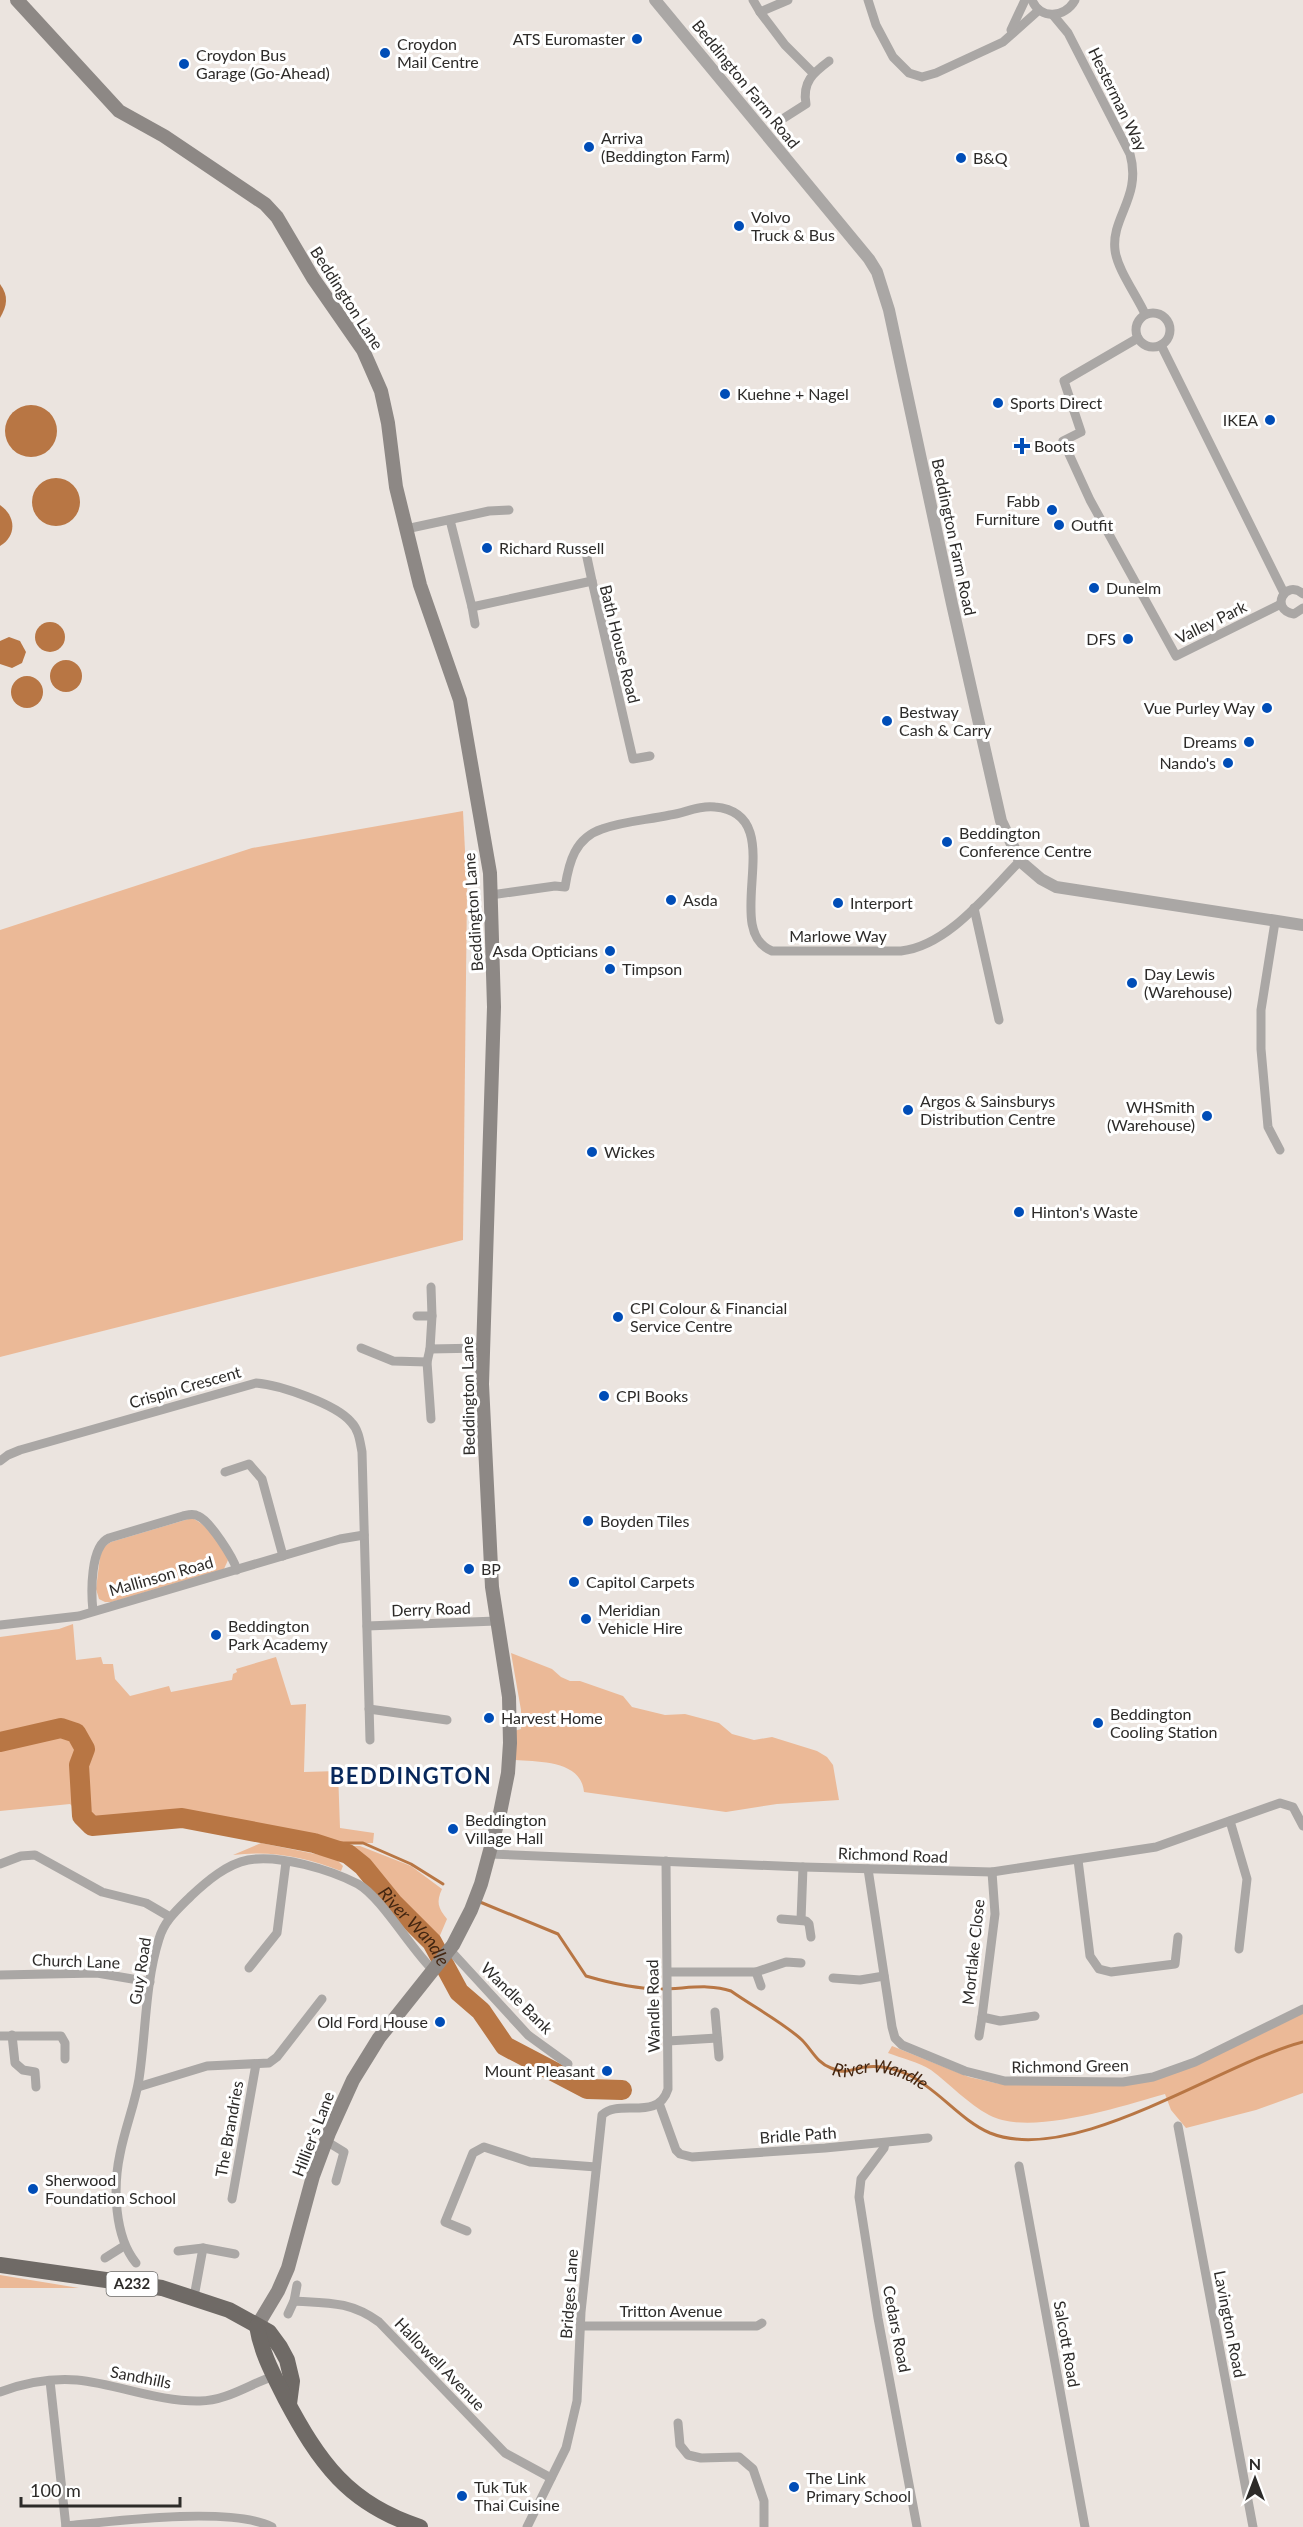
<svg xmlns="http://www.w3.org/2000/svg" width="1303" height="2527" font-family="Lato,sans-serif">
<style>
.green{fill:#ebb997}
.water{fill:#b87644}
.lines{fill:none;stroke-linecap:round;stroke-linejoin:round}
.stream{stroke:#b87644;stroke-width:3}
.river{stroke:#b87644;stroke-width:20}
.minor{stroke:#aaa7a5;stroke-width:9}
.tertiary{stroke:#aaa7a5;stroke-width:12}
.secondary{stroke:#8d8885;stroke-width:14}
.trunk{stroke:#6f6a66;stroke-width:16}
.poi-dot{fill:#004db7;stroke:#fff;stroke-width:2}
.labels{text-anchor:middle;stroke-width:6;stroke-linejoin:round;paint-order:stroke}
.shield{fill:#fff;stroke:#6c6b69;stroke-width:1.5}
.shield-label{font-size:15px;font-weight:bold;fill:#2d2b29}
.poi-label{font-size:16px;fill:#2d2b29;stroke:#fff;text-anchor:start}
.street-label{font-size:16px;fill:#2d2b29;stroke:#fff}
.water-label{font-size:18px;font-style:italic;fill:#432611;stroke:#fff}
.district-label{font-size:22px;font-weight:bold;letter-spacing:1.5px;fill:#07275b;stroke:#fff}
</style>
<rect width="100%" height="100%" fill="#ebe4df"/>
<g class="green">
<polygon points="463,811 467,891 463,1240 0,1357 0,930 252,848"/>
<path d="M 192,1518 C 207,1525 224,1545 228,1560 L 224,1569 L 112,1602 L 105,1602 L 99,1599 L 96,1589 L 101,1549 L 111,1542 Z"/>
<polygon points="73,1624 76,1660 101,1657 103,1664 113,1664 115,1679 130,1696 169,1686 171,1692 232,1680 233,1674 237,1672 236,1669 276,1657 291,1705 306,1704 304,1772 338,1771 340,1828 374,1833 373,1843 314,1843 182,1818 92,1826 70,1804 0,1811 0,1637 59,1629"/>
<path d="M 511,1653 L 552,1669 L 561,1677 L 570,1681 L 580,1681 L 623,1696 L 632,1707 L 665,1715 L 685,1714 L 719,1723 L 732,1734 L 754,1740 L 772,1737 L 817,1751 L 827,1757 L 833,1765 L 839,1800 L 777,1804 L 726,1812 L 584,1792 C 581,1760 539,1762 515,1760 L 514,1731 L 521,1729 L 521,1710 Z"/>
<path d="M 261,1843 L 335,1858 L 343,1866 L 341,1871 C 306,1857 271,1850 233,1855 Z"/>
<path d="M 337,1846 L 360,1846 L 411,1866 L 442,1889 C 436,1902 438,1908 447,1919 L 438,1940 L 388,1892 L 357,1853 Z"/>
<path d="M 1303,2010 L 1303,2093 L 1256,2110 L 1186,2128 L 1171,2110 L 1165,2094 C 1122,2106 1029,2137 989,2115 C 968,2104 950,2084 931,2070 C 919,2062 901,2058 888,2053 L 892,2046 L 969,2077 L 1000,2084 L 1157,2078 Z"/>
<polygon points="0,2275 79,2288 0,2288"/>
</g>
<g class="water">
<path d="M 0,284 C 9,296 7,306 0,318 Z"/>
<circle cx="31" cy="431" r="26"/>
<circle cx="56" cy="502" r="24"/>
<path d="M 0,505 C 16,516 17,536 0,546 Z"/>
<circle cx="50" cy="637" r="15"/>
<polygon points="9,637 20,641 26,652 22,663 12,668 0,664 0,641"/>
<circle cx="66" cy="676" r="16"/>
<circle cx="27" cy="692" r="16"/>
</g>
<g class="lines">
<g class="stream">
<polyline points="314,1843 363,1843 411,1864 443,1884"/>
<path id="s1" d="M 480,1902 L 558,1934 L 586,1976 C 610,1983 635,1989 661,1989 C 684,1989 709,1983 731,1991 C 752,2006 784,2023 802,2040 C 812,2050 817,2063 831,2068 C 848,2075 849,2069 865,2067 C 880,2065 896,2069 909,2075 C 939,2090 960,2120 990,2133 C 1074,2167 1221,2063 1303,2042"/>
</g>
<path class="river" id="s2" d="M 0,1742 L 61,1728 L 76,1733 L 85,1749 L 79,1765 L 82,1816 L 92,1826 L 182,1818 L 314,1843 L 348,1854 L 363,1866 L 393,1903 L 432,1942 L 459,1992 L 481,2011 L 505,2046 L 587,2089 L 622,2090"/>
<g class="minor">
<polyline points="753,0 760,12 788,0"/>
<polyline points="868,0 876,25 893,57 909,73 922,77 936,73 1003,42 1039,10"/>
<path d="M 1032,0 C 1040,20 1065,18 1075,0"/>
<polyline points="760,12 785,45 813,73"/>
<path d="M 1053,15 L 1068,33 L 1130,154 C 1142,197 1111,217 1115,250 C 1117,269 1137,296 1145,314"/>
<polyline points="1011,30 1025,0"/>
<path d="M 784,118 L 806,104 C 802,82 813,73 829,61"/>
<circle cx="1153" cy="330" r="17"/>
<polyline points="1138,338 1064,381 1081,432 1063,441 1090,500 1176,656 1281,604"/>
<polyline points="1161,345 1284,593"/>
<polyline points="450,520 472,607 592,581 633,759 650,756"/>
<polyline points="406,529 489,511 509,510"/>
<polyline points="585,548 592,581"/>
<path d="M 1303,594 C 1285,578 1269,610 1294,614 L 1303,608"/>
<polyline points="472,607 475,624"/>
<path d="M 491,895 L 555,886 L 565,887 C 569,862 575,838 602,829 C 624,821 647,820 670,815 C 685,813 699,805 715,807 C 792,814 719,930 772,951 L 901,951 C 948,946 988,893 1020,861"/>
<polyline points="974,908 999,1020"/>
<polyline points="1275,922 1261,1010 1261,1049 1268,1127 1280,1150"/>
<polyline points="431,1287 432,1316"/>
<polyline points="417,1316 432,1316 430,1349 482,1348"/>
<polyline points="361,1348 393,1361 427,1362"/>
<polyline points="430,1349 427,1362 431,1419"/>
<path d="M 0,1461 L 8,1455 L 20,1450 L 256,1383 C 280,1385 336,1404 351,1422 C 359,1430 360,1442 362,1452 L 370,1740"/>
<polyline points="225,1472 249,1464 262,1479 283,1556"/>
<path d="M 93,1611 C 91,1593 90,1546 109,1538 L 183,1516 C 188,1515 193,1513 198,1516 C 210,1521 233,1557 237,1570"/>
<polyline points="0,1625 79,1616 340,1539 364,1535"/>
<polyline points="367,1626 496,1621"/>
<polyline points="369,1709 447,1720"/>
<polyline points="1230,1821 1247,1879 1239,1949"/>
<polyline points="490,1854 803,1867 992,1872 1156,1847 1280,1803 1293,1807 1303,1826"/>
<polyline points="1078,1860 1090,1956 1099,1969 1111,1972 1175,1964 1178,1937"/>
<polyline points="0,1864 21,1856 35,1855 102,1892 146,1903 170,1917"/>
<polyline points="868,1869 892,2027 895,2038 902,2045 965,2071 1005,2081 1123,2082 1153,2077 1195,2062 1303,2009"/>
<polyline points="992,1872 995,1914 982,2017 1000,2021 1035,2016"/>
<polyline points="781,1919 806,1921 809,1924 811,1937"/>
<polyline points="801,1920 803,1867"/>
<polyline points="449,1949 528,2035 568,2064"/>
<polyline points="249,1968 277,1933 286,1862"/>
<polyline points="668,1972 756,1972 786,1962 801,1963"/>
<polyline points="756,1972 761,1986"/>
<polyline points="0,1975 97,1973 150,1982"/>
<polyline points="833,1978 860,1980 884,1976"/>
<polyline points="715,2012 719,2057"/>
<polyline points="12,2035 15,2063 23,2070 35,2072 36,2087"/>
<polyline points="0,2036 61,2036 65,2043 65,2059"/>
<polyline points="979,2036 982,2017"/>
<polyline points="668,2041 717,2038"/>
<polyline points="138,2087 207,2066 269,2063 277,2057 322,1999"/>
<polyline points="659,2103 676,2150 680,2154 692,2157 825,2148 928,2138"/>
<polyline points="1178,2126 1253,2527"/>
<polyline points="326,2141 344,2152 336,2181"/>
<polyline points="885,2143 884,2148 861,2179 859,2197 878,2318 917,2527"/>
<polyline points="1019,2166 1085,2527"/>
<polyline points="232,2199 256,2064"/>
<polyline points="467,2231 445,2222 473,2153 484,2147 530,2162 596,2167"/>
<polyline points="178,2251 203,2248 235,2254"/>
<polyline points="105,2258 124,2246"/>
<path d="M 136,2263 C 114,2236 113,2187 120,2154 C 125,2128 135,2104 139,2079 C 146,2033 145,1983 159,1939 C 164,1921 178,1909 191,1896 C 207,1881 227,1864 248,1860 C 279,1854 331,1870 358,1884 C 381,1897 411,1949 433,1970"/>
<polyline points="194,2297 203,2248"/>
<path d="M 294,2301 C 328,2303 350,2301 379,2322 L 505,2453 L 551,2478"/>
<polyline points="288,2314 294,2301 297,2285"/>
<polyline points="580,2326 757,2326 762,2323"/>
<polyline points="50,2381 66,2527"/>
<path d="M 0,2392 C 24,2383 51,2378 77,2380 C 118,2384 158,2402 200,2401 C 226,2401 250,2384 274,2376"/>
<polyline points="678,2423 680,2445 688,2455 701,2458 739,2457 753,2469 764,2501 764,2527"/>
<path d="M 66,2526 C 113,2521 232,2506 272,2527"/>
<path d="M 527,2527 L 566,2448 L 577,2401 L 581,2312 L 602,2115 C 619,2098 658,2122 668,2089 L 666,1861"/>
</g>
<polyline class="tertiary" points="655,0 869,259 877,272 889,310 952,604 1001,821 1020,861 1041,879 1056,887 1303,925"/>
<polyline class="secondary" points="17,0 119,111 164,136 265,204 277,217 313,278 363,350 381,391 388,423 396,487 420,585 460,700 490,873 494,1007 482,1384 492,1587 509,1697 510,1743 508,1773 500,1813 481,1884 471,1910 453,1945 379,2038 353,2080 329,2133 313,2176 288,2268 278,2291 257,2326"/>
<g class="trunk">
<polyline points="0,2265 162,2288 229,2310 269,2332 280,2347 287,2360 292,2381 289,2404"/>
<path d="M 257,2326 C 261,2352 273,2374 285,2398 C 319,2462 348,2504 420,2527"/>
</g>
</g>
<g class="poi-dot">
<circle cx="637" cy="39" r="6"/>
<circle cx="385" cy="53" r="6"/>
<circle cx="184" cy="64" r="6"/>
<circle cx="589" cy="147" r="6"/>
<circle cx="961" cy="158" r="6"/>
<circle cx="739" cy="226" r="6"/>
<circle cx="725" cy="394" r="6"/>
<circle cx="998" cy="403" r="6"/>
<circle cx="1270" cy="420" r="6"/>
<path d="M1019 437h6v6h6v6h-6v6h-6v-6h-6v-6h6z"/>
<circle cx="1052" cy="510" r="6"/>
<circle cx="1059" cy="525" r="6"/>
<circle cx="487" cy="548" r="6"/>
<circle cx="1094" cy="588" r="6"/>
<circle cx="1128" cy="639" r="6"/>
<circle cx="1267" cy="708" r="6"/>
<circle cx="887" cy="721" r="6"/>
<circle cx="1249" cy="742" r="6"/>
<circle cx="1228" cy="763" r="6"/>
<circle cx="947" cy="842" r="6"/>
<circle cx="671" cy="900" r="6"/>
<circle cx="838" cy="903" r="6"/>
<circle cx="610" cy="951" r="6"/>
<circle cx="610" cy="969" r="6"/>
<circle cx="1132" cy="983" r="6"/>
<circle cx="908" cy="1110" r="6"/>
<circle cx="1207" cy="1116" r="6"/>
<circle cx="592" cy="1152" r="6"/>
<circle cx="1019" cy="1212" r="6"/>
<circle cx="618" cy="1317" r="6"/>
<circle cx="604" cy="1396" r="6"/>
<circle cx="588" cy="1521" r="6"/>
<circle cx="469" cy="1569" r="6"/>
<circle cx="574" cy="1582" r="6"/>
<circle cx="586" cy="1619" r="6"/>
<circle cx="216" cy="1635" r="6"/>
<circle cx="489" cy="1718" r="6"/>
<circle cx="1098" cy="1723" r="6"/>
<circle cx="453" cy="1829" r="6"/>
<circle cx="440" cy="2022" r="6"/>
<circle cx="607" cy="2071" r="6"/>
<circle cx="33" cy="2189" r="6"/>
<circle cx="794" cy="2487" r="6"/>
<circle cx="462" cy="2496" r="6"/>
</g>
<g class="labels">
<rect class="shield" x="106.5" y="2272" width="51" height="24" rx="4.5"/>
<g class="shield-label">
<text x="132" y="2289">A232</text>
</g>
<g class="poi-label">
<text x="625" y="45" text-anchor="end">ATS Euromaster</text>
<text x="397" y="50">Croydon<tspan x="397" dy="18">Mail Centre</tspan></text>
<text x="196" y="61">Croydon Bus<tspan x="196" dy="18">Garage (Go-Ahead)</tspan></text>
<text x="601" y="144">Arriva<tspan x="601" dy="18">(Beddington Farm)</tspan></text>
<text x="973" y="164">B&amp;Q</text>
<text x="751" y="223">Volvo<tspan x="751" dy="18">Truck &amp; Bus</tspan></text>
<text x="737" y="400">Kuehne + Nagel</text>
<text x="1010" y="409">Sports Direct</text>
<text x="1258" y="426" text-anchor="end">IKEA</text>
<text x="1034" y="452">Boots</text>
<text x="1040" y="507" text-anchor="end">Fabb<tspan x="1040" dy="18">Furniture</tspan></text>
<text x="1071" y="531">Outfit</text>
<text x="499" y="554">Richard Russell</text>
<text x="1106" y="594">Dunelm</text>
<text x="1116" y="645" text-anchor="end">DFS</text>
<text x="1255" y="714" text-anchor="end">Vue Purley Way</text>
<text x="899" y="718">Bestway<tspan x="899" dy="18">Cash &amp; Carry</tspan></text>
<text x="1237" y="748" text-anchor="end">Dreams</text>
<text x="1216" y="769" text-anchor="end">Nando's</text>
<text x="959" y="839">Beddington<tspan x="959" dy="18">Conference Centre</tspan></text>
<text x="683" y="906">Asda</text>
<text x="850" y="909">Interport</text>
<text x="598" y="957" text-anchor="end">Asda Opticians</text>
<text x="622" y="975">Timpson</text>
<text x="1144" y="980">Day Lewis<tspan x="1144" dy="18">(Warehouse)</tspan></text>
<text x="920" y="1107">Argos &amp; Sainsburys<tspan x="920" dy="18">Distribution Centre</tspan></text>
<text x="1195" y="1113" text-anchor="end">WHSmith<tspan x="1195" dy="18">(Warehouse)</tspan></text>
<text x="604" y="1158">Wickes</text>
<text x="1031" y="1218">Hinton's Waste</text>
<text x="630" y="1314">CPI Colour &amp; Financial<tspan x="630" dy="18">Service Centre</tspan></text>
<text x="616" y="1402">CPI Books</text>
<text x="600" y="1527">Boyden Tiles</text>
<text x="481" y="1575">BP</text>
<text x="586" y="1588">Capitol Carpets</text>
<text x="598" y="1616">Meridian<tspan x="598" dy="18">Vehicle Hire</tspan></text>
<text x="228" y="1632">Beddington<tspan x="228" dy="18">Park Academy</tspan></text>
<text x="1110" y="1720">Beddington<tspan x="1110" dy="18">Cooling Station</tspan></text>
<text x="501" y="1724">Harvest Home</text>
<text x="465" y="1826">Beddington<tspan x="465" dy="18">Village Hall</tspan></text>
<text x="428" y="2028" text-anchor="end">Old Ford House</text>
<text x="595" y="2077" text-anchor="end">Mount Pleasant</text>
<text x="45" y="2186">Sherwood<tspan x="45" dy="18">Foundation School</tspan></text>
<text x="806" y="2484">The Link<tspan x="806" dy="18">Primary School</tspan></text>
<text x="474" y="2493">Tuk Tuk<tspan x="474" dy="18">Thai Cuisine</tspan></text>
</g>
<g class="street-label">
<text transform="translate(746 84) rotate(51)" y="6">Beddington Farm Road</text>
<text transform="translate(1118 99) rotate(64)" y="6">Hesterman Way</text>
<text transform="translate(347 298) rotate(57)" y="6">Beddington Lane</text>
<text transform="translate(954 537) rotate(78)" y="6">Beddington Farm Road</text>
<text transform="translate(1211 622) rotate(-26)" y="6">Valley Park</text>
<text transform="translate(620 644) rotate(76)" y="6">Bath House Road</text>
<text transform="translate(473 912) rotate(-94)" y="6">Beddington Lane</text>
<text x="838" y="942">Marlowe Way</text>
<text transform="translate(185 1387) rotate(-16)" y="6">Crispin Crescent</text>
<text transform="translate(468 1396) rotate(-91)" y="6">Beddington Lane</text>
<text transform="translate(161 1576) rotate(-16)" y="6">Mallinson Road</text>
<text transform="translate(431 1609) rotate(-2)" y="6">Derry Road</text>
<text transform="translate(893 1855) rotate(2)" y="6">Richmond Road</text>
<text transform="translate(973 1952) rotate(-84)" y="6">Mortlake Close</text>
<text transform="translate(76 1961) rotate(2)" y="6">Church Lane</text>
<text transform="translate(140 1971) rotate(-81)" y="6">Guy Road</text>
<text transform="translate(517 1998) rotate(45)" y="6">Wandle Bank</text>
<text transform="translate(653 2006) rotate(-91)" y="6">Wandle Road</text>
<text transform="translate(1070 2066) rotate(-1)" y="6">Richmond Green</text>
<text transform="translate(229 2129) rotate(-80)" y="6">The Brandries</text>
<text transform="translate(313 2134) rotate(-69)" y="6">Hillier's Lane</text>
<text transform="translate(798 2135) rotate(-4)" y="6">Bridle Path</text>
<text transform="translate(569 2294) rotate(-86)" y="6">Bridges Lane</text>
<text x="671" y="2317">Tritton Avenue</text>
<text transform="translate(1230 2324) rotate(79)" y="6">Lavington Road</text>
<text transform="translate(897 2329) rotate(79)" y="6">Cedars Road</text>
<text transform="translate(1067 2344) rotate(80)" y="6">Salcott Road</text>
<text transform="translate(440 2364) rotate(46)" y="6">Hallowell Avenue</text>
<text transform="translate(141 2377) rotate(11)" y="6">Sandhills</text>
</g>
<g class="water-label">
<text dy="6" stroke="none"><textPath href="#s2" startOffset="538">River Wandle</textPath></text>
<text dy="6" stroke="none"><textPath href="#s1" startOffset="460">River Wandle</textPath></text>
</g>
<g class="district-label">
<text x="411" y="1784">BEDDINGTON</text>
</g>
</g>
<g transform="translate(1255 2479)" stroke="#ffffff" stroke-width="4.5" paint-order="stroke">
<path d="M0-4.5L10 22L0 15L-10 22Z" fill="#2d2b29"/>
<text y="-9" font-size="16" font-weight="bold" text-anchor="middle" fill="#2d2b29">N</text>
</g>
<path d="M21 2497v9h159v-9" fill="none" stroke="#2d2b29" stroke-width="3"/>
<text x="30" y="2497" font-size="18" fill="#2d2b29" stroke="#ffffff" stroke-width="4.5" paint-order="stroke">100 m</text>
</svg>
